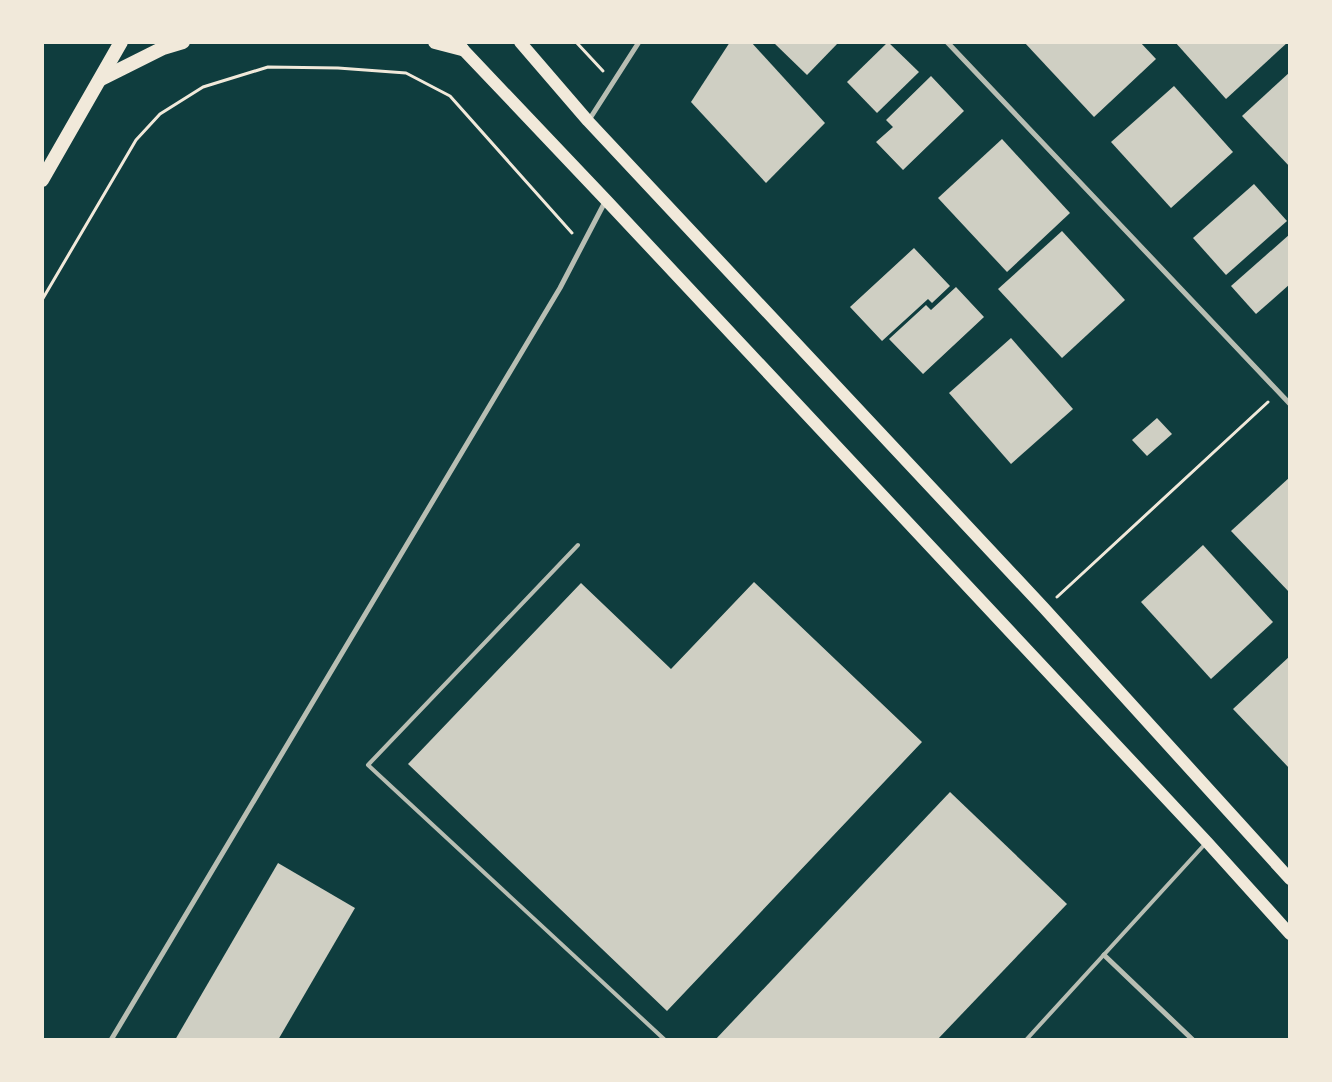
<svg xmlns="http://www.w3.org/2000/svg" width="1332" height="1082" font-family="Lato,sans-serif">
<style>
.building{fill:#cfcfc3}
.lines{fill:none;stroke-linecap:round;stroke-linejoin:round}
.path{stroke:#f1e9da;stroke-width:3}
.service{stroke:#b8beb3;stroke-width:4}
.minor{stroke:#b8beb3;stroke-width:5}
.primary{stroke:#f1e9da;stroke-width:12}
.trunk{stroke:#f1e9da;stroke-width:14}
</style>
<rect width="100%" height="100%" fill="#0f3d3e"/>
<g class="building">
<polygon points="730,42 751,42 825,123 766,183 691,102"/>
<polygon points="773,42 839,42 807,75"/>
<polygon points="888,42 919,72 877,113 847,82"/>
<polygon points="1024,42 1140,42 1156,59 1094,117"/>
<polygon points="1175,42 1288,42 1226,99"/>
<polygon points="1290,72 1290,167 1242,116"/>
<polygon points="931,76 964,111 903,170 876,142 893,127 886,120"/>
<polygon points="1174,86 1233,152 1171,208 1111,142"/>
<polygon points="1002,139 1070,213 1007,272 938,198"/>
<polygon points="1254,184 1287,221 1226,275 1193,238"/>
<polygon points="1062,231 1125,300 1062,358 998,289"/>
<polygon points="1290,234 1290,284 1256,314 1231,286"/>
<polygon points="914,248 950,286 932,303 928,299 882,341 850,307"/>
<polygon points="956,287 984,317 923,374 889,339 926,305 931,310"/>
<polygon points="1011,338 1073,409 1011,464 949,393"/>
<polygon points="1157,418 1172,434 1147,456 1132,440"/>
<polygon points="1290,477 1290,593 1231,531"/>
<polygon points="1203,545 1273,622 1211,679 1141,602"/>
<polygon points="754,582 922,742 667,1011 408,764 581,583 671,669"/>
<polygon points="1290,656 1290,769 1233,709"/>
<polygon points="950,792 1067,904 937,1040 715,1040"/>
<polygon points="278,863 355,908 278,1040 175,1040"/>
</g>
<g class="lines">
<g class="path">
<polyline points="576,42 603,71"/>
<polyline points="42,300 136,140 160,114 203,87 268,67 338,68 406,73 450,96 572,233"/>
<polyline points="1057,597 1268,402"/>
</g>
<g class="service">
<polyline points="578,545 368,765 665,1040"/>
<polyline points="1026,1040 1205,844"/>
</g>
<g class="minor">
<polyline points="947,42 1290,404"/>
<polyline points="589,120 639,42"/>
<polyline points="1104,955 1193,1040"/>
<polyline points="111,1040 560,288 606,200"/>
</g>
<g class="primary">
<polyline points="456,42 606,200 1207,842 1290,934"/>
<polyline points="520,42 588,121 1044,608 1290,879"/>
</g>
<g class="trunk">
<polyline points="435,42 462,49"/>
<polyline points="101,79 163,48 183,42"/>
<polyline points="42,180 121,42"/>
</g>
</g>
<rect width="1332" height="1082" fill="none" stroke="#f1e9da" stroke-width="88"/>
</svg>
